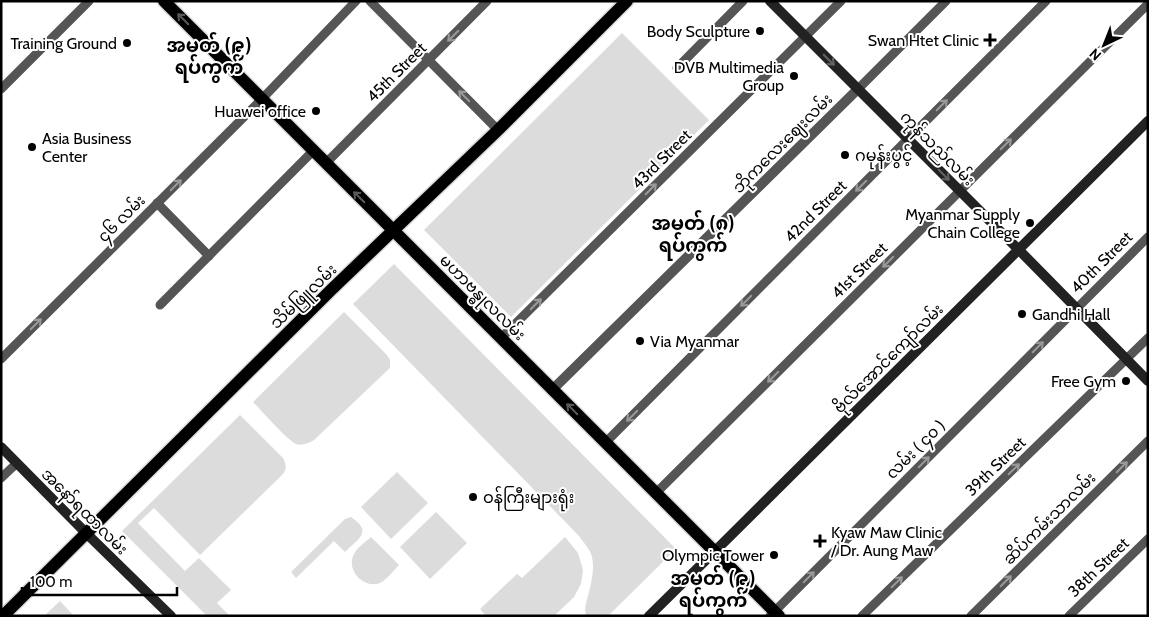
<svg xmlns="http://www.w3.org/2000/svg" width="1149" height="617" font-family="Cabin,'Noto Sans Myanmar',sans-serif">
<style>
.green{fill:#dcdcdc}
.lines{fill:none;stroke-linecap:round;stroke-linejoin:round}
.primary-casing{stroke:#dbdbdb;stroke-width:15}
.minor{stroke:#555;stroke-width:9}
.tertiary{stroke:#555;stroke-width:10}
.secondary{stroke:#222;stroke-width:10}
.primary{stroke:#000;stroke-width:12}
.oneway{stroke:#595959}
.oneway2{stroke:#999}
.oneway3{stroke:#646464}
.poi-dot{fill:#000;stroke:#fff;stroke-width:2}
.labels{text-anchor:middle;stroke-width:4;stroke-linejoin:round;paint-order:stroke}
.poi-label{font-size:16px;fill:#000;stroke:#fff;text-anchor:end}
.street-label{font-size:16px;fill:#000;stroke:#fff}
.quarter-label{font-size:19px;font-weight:bold;fill:#000;stroke:#fff}
</style>
<rect width="100%" height="100%" fill="#fff"/>
<g class="green">
<polygon points="622,33 709,120 511,317 424,230"/>
<path d="M 394,264 L 676,549 L 608,616 L 586,616 C 584,608 586,603 588,596 C 591,583 595,570 592,557 C 590,549 583,542 579,536 L 353,304 Z"/>
<path d="M 344,312 L 387,355 L 390,360 L 390,368 L 314,440 C 309,443 302,446 296,444 C 287,440 261,410 253,402 Z"/>
<path d="M 240,415 L 283,458 C 287,466 287,470 281,476 L 200,555 L 154,508 L 138,523 L 185,571 L 199,558 L 231,590 L 217,603 L 230,616 L 207,616 L 122,531 Z"/>
<polygon points="397,472 428,503 391,539 361,507"/>
<polygon points="436,512 467,543 430,579 400,547"/>
<path d="M 351,517 C 373,532 359,538 345,552 L 334,541 L 296,578 L 291,572 L 345,519 Z"/>
<path d="M 371,537 L 399,565 C 394,570 388,578 382,582 C 365,591 345,570 354,554 C 357,548 365,542 371,537 Z"/>
<polygon points="565,537 578,553 583,570 581,584 574,597 554,616 486,616 480,609 517,574 522,578"/>
<polygon points="60,601 74,616 44,616"/>
</g>
<g class="lines">
<g class="primary-casing">
<g id="primary">
<polyline points="164,1 779,616"/>
<polyline points="3,616 331,290 498,130 627,1"/>
</g>
</g>
<g class="minor">
<polyline points="370,1 498,130"/>
<polyline points="677,68 743,1"/>
<polyline points="1,89 89,1"/>
<polyline points="858,89 946,1"/>
<polyline points="326,163 487,1"/>
<polyline points="157,203 209,256"/>
<polyline points="160,305 313,151"/>
<polyline points="501,338 841,1"/>
<polyline points="1,359 257,104 356,1"/>
<polyline points="605,443 908,139 1046,1"/>
<polyline points="1,478 17,463"/>
<polyline points="656,493 1148,4"/>
<polyline points="770,616 1148,237"/>
<polyline points="862,616 1148,338"/>
<polyline points="971,616 1148,441"/>
<polyline points="1069,616 1148,539"/>
</g>
<polyline class="tertiary" points="552,390 858,89"/>
<g class="secondary">
<polyline points="770,1 1019,250 1148,381"/>
<polyline points="1,447 86,533 171,616"/>
<polyline points="649,616 709,557 1148,121"/>
</g>
<use href="#primary" class="primary"/>
</g>
<defs><path id="oneway-shaft" d="M-6 0H5M1.5-3L5.5 0L1.5 3" fill="none" stroke-width="1.6" stroke-linecap="round" stroke-linejoin="round" transform="scale(1.25)"/></defs>
<g class="oneway">
<use href="#oneway-shaft" transform="translate(183 19) rotate(-135)"/>
<use href="#oneway-shaft" transform="translate(359 197) rotate(-135)"/>
<use href="#oneway-shaft" transform="translate(572 409) rotate(-135)"/>
</g>
<g class="oneway2">
<use href="#oneway-shaft" transform="translate(453 36) rotate(135)"/>
<use href="#oneway-shaft" transform="translate(464 96) rotate(-135)"/>
<use href="#oneway-shaft" transform="translate(942 105) rotate(-45)"/>
<use href="#oneway-shaft" transform="translate(1006 144) rotate(-45)"/>
<use href="#oneway-shaft" transform="translate(176 185) rotate(-45)"/>
<use href="#oneway-shaft" transform="translate(861 186) rotate(135)"/>
<use href="#oneway-shaft" transform="translate(651 189) rotate(-45)"/>
<use href="#oneway-shaft" transform="translate(888 262) rotate(135)"/>
<use href="#oneway-shaft" transform="translate(746 301) rotate(135)"/>
<use href="#oneway-shaft" transform="translate(536 304) rotate(-45)"/>
<use href="#oneway-shaft" transform="translate(36 324) rotate(-45)"/>
<use href="#oneway-shaft" transform="translate(1038 347) rotate(-45)"/>
<use href="#oneway-shaft" transform="translate(773 377) rotate(135)"/>
<use href="#oneway-shaft" transform="translate(632 416) rotate(135)"/>
<use href="#oneway-shaft" transform="translate(924 462) rotate(-45)"/>
<use href="#oneway-shaft" transform="translate(1122 467) rotate(-45)"/>
<use href="#oneway-shaft" transform="translate(1014 469) rotate(-44)"/>
<use href="#oneway-shaft" transform="translate(809 577) rotate(-45)"/>
<use href="#oneway-shaft" transform="translate(1006 581) rotate(-45)"/>
<use href="#oneway-shaft" transform="translate(897 582) rotate(-44)"/>
</g>
<g class="oneway3">
<use href="#oneway-shaft" transform="translate(829 60) rotate(45)"/>
<use href="#oneway-shaft" transform="translate(944 175) rotate(45)"/>
</g>
<g class="poi-dot">
<circle cx="760" cy="31" r="5"/>
<path d="M987.5 32.5h5v5h5v5h-5v5h-5v-5h-5v-5h5z"/>
<circle cx="127" cy="43" r="5"/>
<circle cx="794" cy="76" r="5"/>
<circle cx="316" cy="111" r="5"/>
<circle cx="32" cy="147" r="5"/>
<circle cx="845" cy="155" r="5"/>
<circle cx="1030" cy="223" r="5"/>
<circle cx="1022" cy="314" r="5"/>
<circle cx="640" cy="341" r="5"/>
<circle cx="1126" cy="381" r="5"/>
<circle cx="473" cy="497" r="5"/>
<path d="M817.5 533.5h5v5h5v5h-5v5h-5v-5h-5v-5h5z"/>
<circle cx="774" cy="555" r="5"/>
</g>
<g class="labels">
<g class="poi-label">
<text x="750" y="37">Body Sculpture</text>
<text x="979" y="46">Swan Htet Clinic</text>
<text x="117" y="49">Training Ground</text>
<text x="784" y="73">DVB Multimedia<tspan x="784" dy="18">Group</tspan></text>
<text x="306" y="117">Huawei office</text>
<text x="42" y="144" text-anchor="start">Asia Business<tspan x="42" dy="18">Center</tspan></text>
<text x="855" y="161" text-anchor="start">ဂမုန်းပွင့်</text>
<text x="1020" y="220">Myanmar Supply<tspan x="1020" dy="18">Chain College</tspan></text>
<text x="1032" y="320" text-anchor="start">Gandhi Hall</text>
<text x="650" y="347" text-anchor="start">Via Myanmar</text>
<text x="1116" y="387">Free Gym</text>
<text x="483" y="503" text-anchor="start">ဝန်ကြီးများရုံး</text>
<text x="831" y="538" text-anchor="start">Kyaw Maw Clinic<tspan x="831" dy="18">/ Dr. Aung Maw</tspan></text>
<text x="764" y="561">Olympic Tower</text>
</g>
<g class="street-label">
<text transform="translate(396 72) rotate(-45)" y="6">45th Street</text>
<text transform="translate(782 143) rotate(-45)" y="6">ဘိုကလေးဈေးလမ်း</text>
<text transform="translate(938 148) rotate(45)" y="6">ကုန်သည်လမ်း</text>
<text transform="translate(661 159) rotate(-45)" y="6">43rd Street</text>
<text transform="translate(815 211) rotate(-45)" y="6">42nd Street</text>
<text transform="translate(121 218) rotate(-45)" y="6">၄၆ လမ်း</text>
<text transform="translate(1101 262) rotate(-45)" y="6">40th Street</text>
<text transform="translate(859 270) rotate(-45)" y="6">41st Street</text>
<text transform="translate(303 296) rotate(-44)" y="6">သိမ်ဖြူလမ်း</text>
<text transform="translate(483 297) rotate(45)" y="6">မဟာဗန္ဓုလလမ်း</text>
<text transform="translate(888 358) rotate(-45)" y="6">ဗိုလ်အောင်ကျော်လမ်း</text>
<text transform="translate(915 449) rotate(-45)" y="6">လမ်း ( ၄၀ )</text>
<text transform="translate(995 466) rotate(-44)" y="6">39th Street</text>
<text transform="translate(85 511) rotate(45)" y="6">အနော်ရထာလမ်း</text>
<text transform="translate(1049 518) rotate(-45)" y="6">ဆိပ်ကမ်းသာလမ်း</text>
<text transform="translate(1098 567) rotate(-44)" y="6">38th Street</text>
</g>
<g class="quarter-label">
<text x="209" y="52">အမှတ် (၉)<tspan x="209" dy="22">ရပ်ကွက်</tspan></text>
<text x="693" y="230">အမှတ် (၈)<tspan x="693" dy="22">ရပ်ကွက်</tspan></text>
<text x="713" y="585">အမှတ် (၉)<tspan x="713" dy="22">ရပ်ကွက်</tspan></text>
</g>
</g>
<rect width="1149" height="617" fill="none" stroke="#000000" stroke-width="5"/>
<g transform="translate(1104 45) rotate(223)" stroke="#ffffff" stroke-width="4" paint-order="stroke">
<path d="M0-4L9 19L0 12L-9 19Z" fill="#000000"/>
<text y="-8" font-size="14" font-weight="bold" text-anchor="middle" fill="#000000">N</text>
</g>
<path d="M22 587v8h155v-8" fill="none" stroke="#000000" stroke-width="2.5"/>
<text x="30" y="587" font-size="15" fill="#000000" stroke="#ffffff" stroke-width="4" paint-order="stroke">100 m</text>
</svg>
